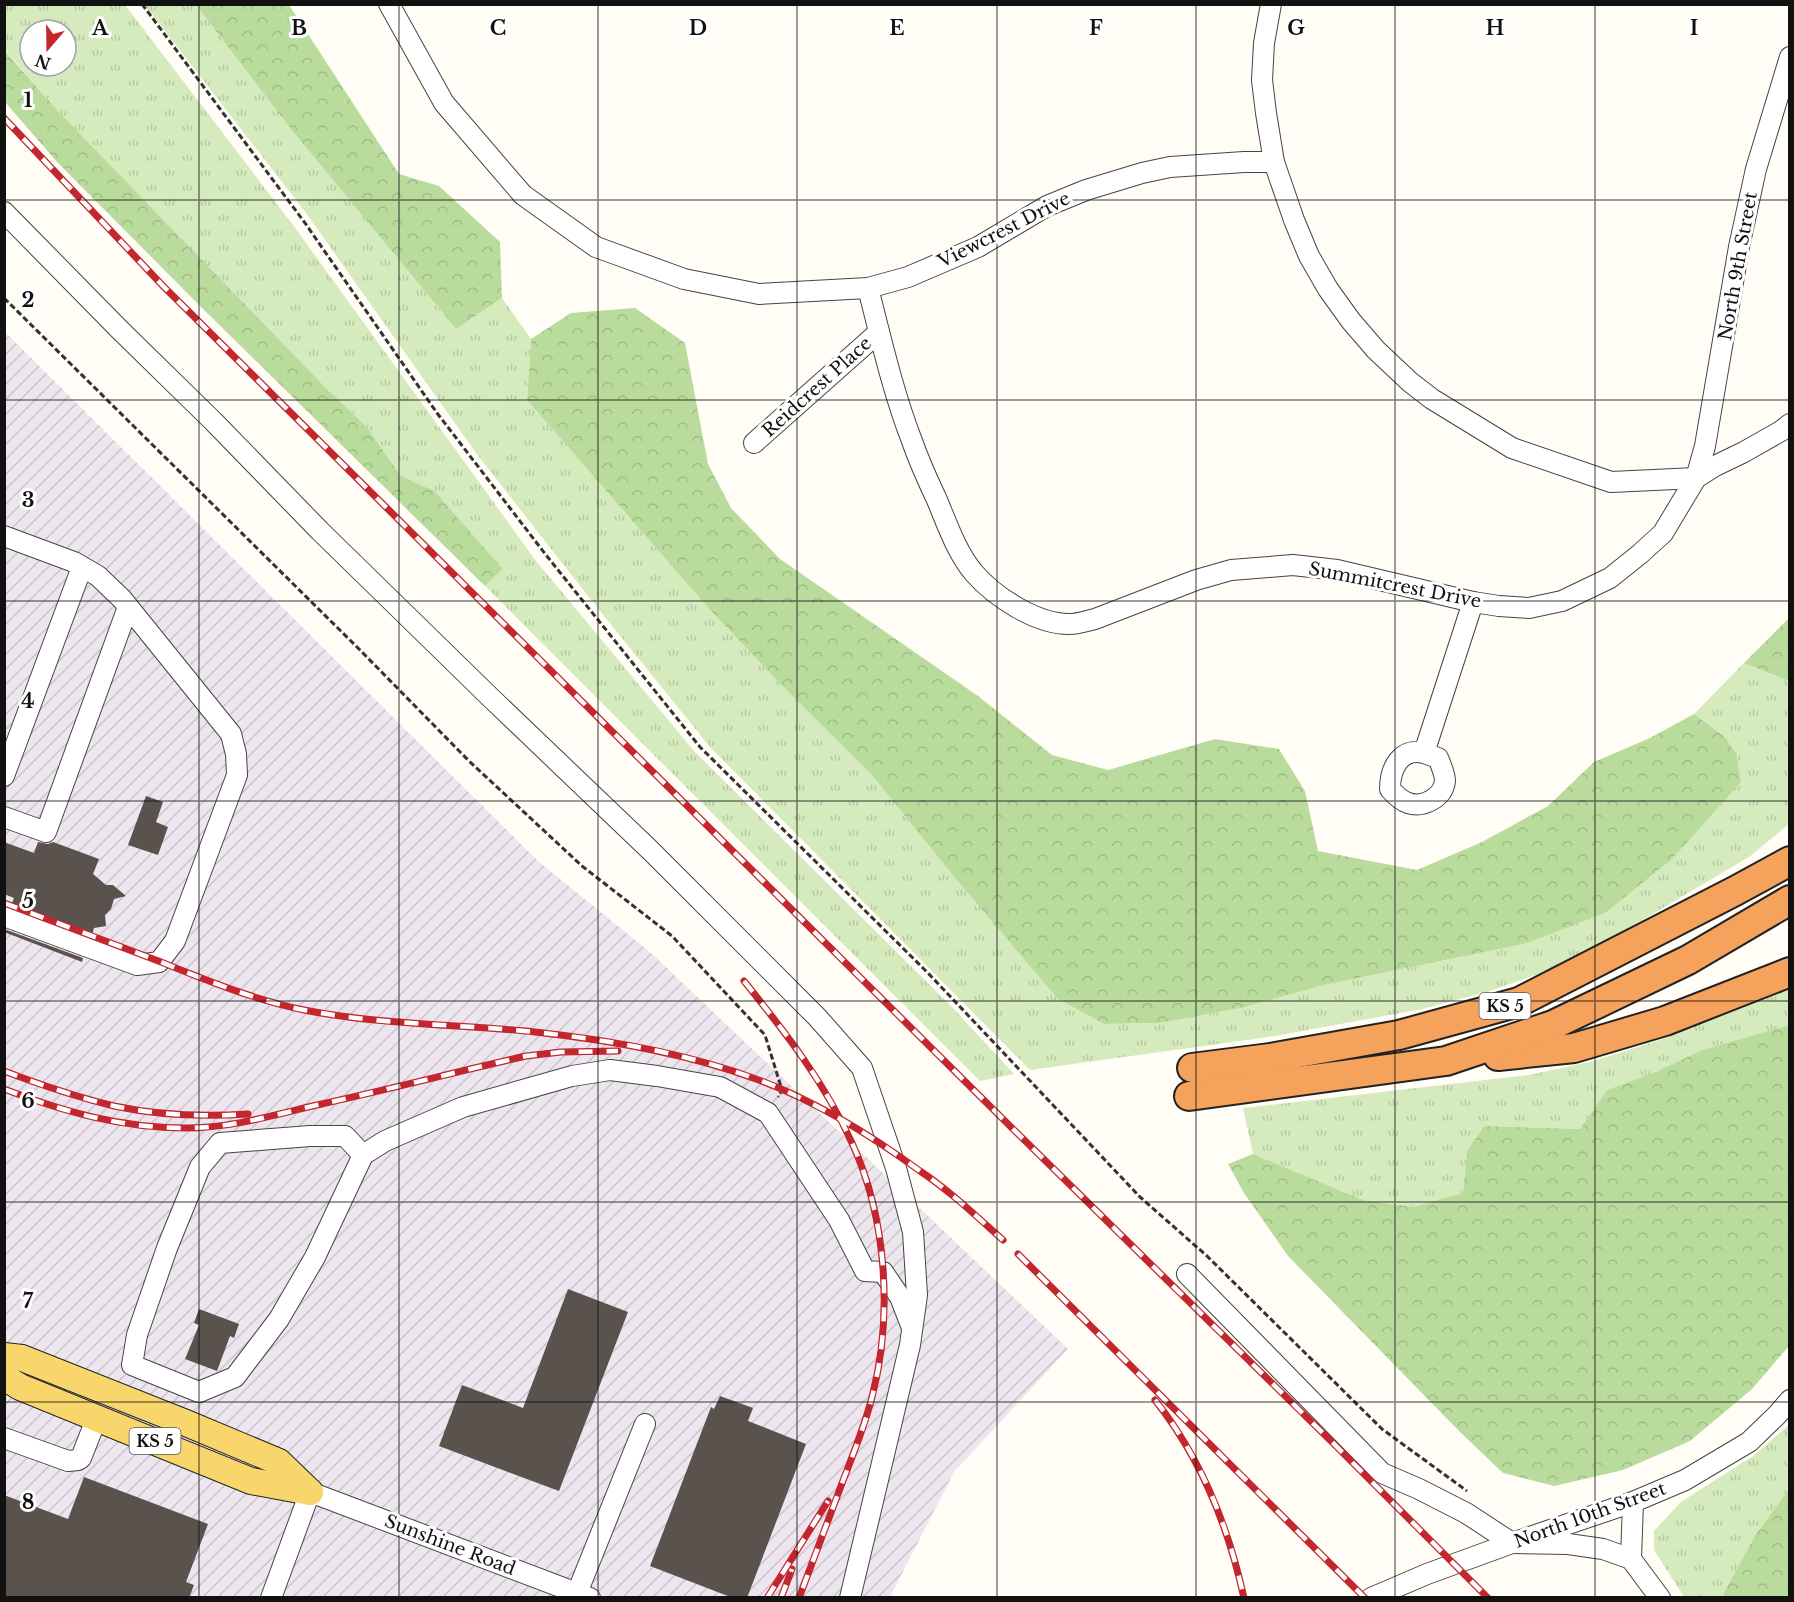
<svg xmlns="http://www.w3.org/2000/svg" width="1794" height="1602" font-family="'Libre Baskerville',serif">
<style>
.industrial{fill:url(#industrial-furrows)}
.grass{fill:url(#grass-tufts);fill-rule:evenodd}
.forest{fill:url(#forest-crowns)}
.building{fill:#5a524d}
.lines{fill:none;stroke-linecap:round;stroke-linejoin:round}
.minor-casing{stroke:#444;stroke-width:22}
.major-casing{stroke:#222;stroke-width:28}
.highway-casing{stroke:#222;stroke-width:32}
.path{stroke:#333;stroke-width:3;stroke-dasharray:6 3;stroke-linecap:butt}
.minor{stroke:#fff;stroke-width:20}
.major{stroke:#f9d66b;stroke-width:26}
.highway{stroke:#f5a25d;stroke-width:28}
.rail-casing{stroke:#c4262e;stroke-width:7}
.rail{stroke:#fff;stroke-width:4.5;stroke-dasharray:14;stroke-linecap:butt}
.grid{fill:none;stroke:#111;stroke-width:1.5;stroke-opacity:0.55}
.labels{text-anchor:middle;stroke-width:6;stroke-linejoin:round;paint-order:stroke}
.shield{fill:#fff;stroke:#585858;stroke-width:1.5}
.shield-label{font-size:16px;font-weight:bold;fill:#111}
.street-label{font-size:18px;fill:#111;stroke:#fff}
.grid-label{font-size:20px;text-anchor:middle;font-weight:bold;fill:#111;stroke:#fff;stroke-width:6;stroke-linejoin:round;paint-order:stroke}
</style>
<defs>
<pattern id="industrial-furrows" width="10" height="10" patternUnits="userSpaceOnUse" patternTransform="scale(1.5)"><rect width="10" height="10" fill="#eee6ef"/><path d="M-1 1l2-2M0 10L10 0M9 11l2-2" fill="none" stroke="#cbc4cc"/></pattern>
<pattern id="grass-tufts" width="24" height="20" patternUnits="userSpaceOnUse" patternTransform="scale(1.5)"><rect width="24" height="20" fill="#d5ebbd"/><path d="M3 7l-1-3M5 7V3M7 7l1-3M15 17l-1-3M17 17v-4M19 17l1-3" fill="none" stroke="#b6c8a1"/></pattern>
<pattern id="forest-crowns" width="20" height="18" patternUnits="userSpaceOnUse" patternTransform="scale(1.5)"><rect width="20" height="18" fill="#b9dc9c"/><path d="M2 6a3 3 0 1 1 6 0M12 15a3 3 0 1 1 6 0" fill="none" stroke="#9ebc85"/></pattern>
</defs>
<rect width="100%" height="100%" fill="#fffdf5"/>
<polygon class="industrial" points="4,331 539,862 650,952 1068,1349 954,1472 890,1597 5,1597"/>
<g class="grass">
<path d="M 4,5 L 125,5 L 293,225 L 536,561 L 694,751 L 952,1007 L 1014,1074 L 980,1081 L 485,586 L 503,569 L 434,492 L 401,476 L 366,426 L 327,389 L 60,113 L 5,50 ZM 30,30 L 66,30 L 66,66 L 30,66 Z"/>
<polygon points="145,5 196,5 290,128 456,329 502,298 531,339 527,400 711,611 789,693 872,775 1058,999 1104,1024 1160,1023 1241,1008 1324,985 1524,944 1725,737 1694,714 1744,663 1789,681 1789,824 1749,857 1595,948 1544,972 1490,991 1422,1009 1275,1036 1030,1070 710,747 588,596 476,453 306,213"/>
<polygon points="1789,985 1789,1025 1702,1050 1657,1072 1607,1090 1580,1129 1484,1126 1467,1151 1463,1193 1413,1207 1363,1200 1253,1154 1243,1108 1529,1075 1594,1061 1660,1040"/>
<polygon points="1789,1425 1789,1489 1756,1534 1723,1594 1724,1597 1684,1597 1654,1550 1654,1531 1681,1502 1753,1456"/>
</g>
<g class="forest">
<polygon points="196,5 289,5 399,174 439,186 500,242 502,298 456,329 290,128"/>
<polygon points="4,50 60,113 327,389 366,426 401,476 434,491 503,569 485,586 202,308 57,162 5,102"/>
<polygon points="635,308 685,343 708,464 731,508 780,559 978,696 1052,755 1108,770 1215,739 1279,749 1305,791 1318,851 1417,870 1482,842 1548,806 1594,762 1650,738 1694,714 1725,737 1736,754 1741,782 1672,859 1605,913 1524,944 1324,985 1241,1008 1160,1023 1104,1024 1058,999 952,874 872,775 789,693 711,611 527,400 531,339 571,313"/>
<polygon points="1789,618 1789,681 1744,663"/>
<polygon points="1789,1025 1789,1346 1752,1389 1690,1441 1623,1470 1554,1486 1503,1473 1459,1431 1288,1256 1244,1193 1228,1164 1253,1154 1363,1200 1413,1207 1463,1193 1467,1151 1484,1126 1580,1129 1607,1090 1656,1072 1702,1050"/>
<polygon points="1789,1489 1789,1597 1724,1597 1723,1594 1756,1534"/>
</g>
<g class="building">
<polygon points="146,796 163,802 156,822 168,827 158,855 128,845"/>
<polygon points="53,842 99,859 93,874 106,885 113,885 126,896 114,899 111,909 105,915 106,926 94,928 92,935 11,906 14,898 4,894 4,842 34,853 38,842 48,844"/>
<polygon points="4,929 83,958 82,962 4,932"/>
<polygon points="568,1289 628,1312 559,1491 439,1446 462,1385 523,1408"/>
<polygon points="199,1309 239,1324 234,1338 230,1336 217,1371 185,1359 199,1325 194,1323"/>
<polygon points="720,1396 753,1408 748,1421 806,1444 747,1598 733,1598 650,1566 711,1407 714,1409"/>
<polygon points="84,1477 208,1524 186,1582 194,1585 189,1598 4,1598 4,1495 68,1519"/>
</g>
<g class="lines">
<g class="minor-casing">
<g id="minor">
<polyline points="389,4 444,103 523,195 596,247 684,279 759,294 868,288 908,277 978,247 1047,206 1086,190 1142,173 1170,167 1244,162 1274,162"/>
<polyline points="1271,4 1264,43 1262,80 1266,113 1274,162 1294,220 1309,256 1328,289 1351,321 1376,350 1410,382 1432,399 1512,448 1611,482 1696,478 1715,466 1744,452 1781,431 1790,424"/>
<polyline points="4,212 120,330 214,422 320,531 492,699 650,850 817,1017 862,1068 896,1168 913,1232 917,1295 910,1345 850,1598"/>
<path d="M 868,288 C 881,339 893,392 912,441 C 919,461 928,481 937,500 C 947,524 957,553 974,573 C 995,597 1036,624 1069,624 C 1078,624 1086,621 1095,619 L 1196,580 L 1231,570 L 1293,565 L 1337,570 L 1473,602 L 1499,606 L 1529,608 L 1562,601 L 1610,578 L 1640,554 L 1663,533 L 1696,478 L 1705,446 L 1739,247 L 1756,169 L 1790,57"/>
<polyline points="754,443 879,332"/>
<polyline points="4,536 74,562 98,576 122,599 231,734 236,754 237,775 175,941 159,962 137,965 4,916"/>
<path d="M 1424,753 L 1438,758 C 1441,765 1445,774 1445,781 C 1443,798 1423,808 1408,803 C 1400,800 1395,795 1390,789 C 1390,768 1401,747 1424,753 L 1473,602"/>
<polyline points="4,776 82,567"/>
<polyline points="4,817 46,832 128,607"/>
<polygon points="310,1136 345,1136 363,1155 315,1257 279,1319 235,1377 199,1392 132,1365 137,1335 167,1248 200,1167 220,1143"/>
<polyline points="363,1155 385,1141 463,1107 572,1076 610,1070 657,1076 720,1087 768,1113 839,1220 865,1271 883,1272 900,1297 912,1328"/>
<polyline points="1187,1274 1382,1473 1419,1489 1466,1513 1512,1543 1568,1544 1603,1549 1631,1559 1660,1598"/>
<polyline points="4,1438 68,1461 78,1460 81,1458 97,1417"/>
<polyline points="1631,1559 1633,1502"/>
<polyline points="577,1593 645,1424"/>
<polyline points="271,1598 310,1492 590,1598"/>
<polyline points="1371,1598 1427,1574 1512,1543 1633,1502 1685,1480 1749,1442 1777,1415 1790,1400"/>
</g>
</g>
<g class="major-casing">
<g id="major">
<polyline points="4,1356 22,1358 186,1423 279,1462 310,1492"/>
<polyline points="4,1377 20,1387 251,1481 310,1492"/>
</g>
</g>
<g class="highway-casing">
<g id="highway">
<polyline points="1498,1056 1574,1048 1665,1021 1790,972"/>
<polyline points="1192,1068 1270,1058 1399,1035 1519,1002 1735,891 1790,861"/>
<polyline points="1189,1096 1446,1061 1553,1025 1688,960 1790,900"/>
</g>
</g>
<g class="path">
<polyline points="142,4 305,223 437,413 546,555 700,747 928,973 1140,1197 1207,1256 1382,1429 1467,1491"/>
<polyline points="4,298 359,649 469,761 582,866 672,936 765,1035 782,1090 778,1097"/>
</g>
<use href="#minor" class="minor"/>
<use href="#major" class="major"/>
<use href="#highway" class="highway"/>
<g class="rail-casing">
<g id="rail">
<polyline points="4,118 164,287 1010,1126 1332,1442 1488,1598"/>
<path d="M 4,903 C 57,923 109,942 161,962 C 208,981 255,1000 304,1010 C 380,1025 458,1024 535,1032 C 609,1040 686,1053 756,1079 C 812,1099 872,1136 920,1171 C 950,1191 976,1216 1003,1240"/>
<path d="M 744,981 C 785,1032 825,1083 852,1143 C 887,1219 893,1317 872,1397 C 865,1425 854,1452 844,1478 C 829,1518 814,1558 799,1598"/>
<path d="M 4,1071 C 41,1085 77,1097 114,1106 C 157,1115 204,1117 248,1114"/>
<path d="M 4,1089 C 65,1112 121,1128 186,1128 C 231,1128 274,1115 317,1105 C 386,1090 456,1072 526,1056 L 561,1052 L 618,1051"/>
<polyline points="1018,1254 1365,1598"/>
<path d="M 1155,1400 C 1201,1458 1228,1525 1244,1598"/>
<polyline points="767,1598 828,1501"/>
<polyline points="781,1598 792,1569"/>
</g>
</g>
<use href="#rail" class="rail"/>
</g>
<path class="grid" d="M 199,4 L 199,1598M 399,4 L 399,1598M 598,4 L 598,1598M 797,4 L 797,1598M 997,4 L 997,1598M 1196,4 L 1196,1598M 1395,4 L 1395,1598M 1595,4 L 1595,1598M 4,200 L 1790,200M 4,400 L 1790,400M 4,601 L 1790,601M 4,801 L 1790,801M 4,1001 L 1790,1001M 4,1202 L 1790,1202M 4,1402 L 1790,1402"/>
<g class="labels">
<g class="shield">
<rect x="1479.5" y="993" width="51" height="26" rx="4.5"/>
<rect x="129.5" y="1428" width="51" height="26" rx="4.5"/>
</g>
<g class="shield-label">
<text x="1505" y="1012">KS 5</text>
<text x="155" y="1447">KS 5</text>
</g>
<g class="street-label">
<text transform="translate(1004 230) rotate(-27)" y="6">Viewcrest Drive</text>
<text transform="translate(1738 266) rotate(-80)" y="6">North 9th Street</text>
<text transform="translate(817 387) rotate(-42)" y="6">Reidcrest Place</text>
<text transform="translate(1395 585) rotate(11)" y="6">Summitcrest Drive</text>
<text transform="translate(1590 1515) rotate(-20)" y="6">North 10th Street</text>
<text transform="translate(450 1545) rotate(21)" y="6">Sunshine Road</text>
</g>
</g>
<g class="grid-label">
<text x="100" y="35">A</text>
<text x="299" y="35">B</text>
<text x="498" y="35">C</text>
<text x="698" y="35">D</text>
<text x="897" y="35">E</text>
<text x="1096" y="35">F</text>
<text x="1296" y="35">G</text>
<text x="1495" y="35">H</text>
<text x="1694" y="35">I</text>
<text x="28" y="107">1</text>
<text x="28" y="307">2</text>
<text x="28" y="507">3</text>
<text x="28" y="708">4</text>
<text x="28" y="908">5</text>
<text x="28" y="1108">6</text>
<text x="28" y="1308">7</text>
<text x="28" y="1509">8</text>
</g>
<rect width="1794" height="1602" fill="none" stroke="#111111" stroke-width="12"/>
<g transform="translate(48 48) rotate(200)"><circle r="28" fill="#ffffff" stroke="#a0a0a0" stroke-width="1.5"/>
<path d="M0-4.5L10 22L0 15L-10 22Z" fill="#c4262e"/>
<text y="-9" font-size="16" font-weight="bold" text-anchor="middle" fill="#111111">N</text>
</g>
</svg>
